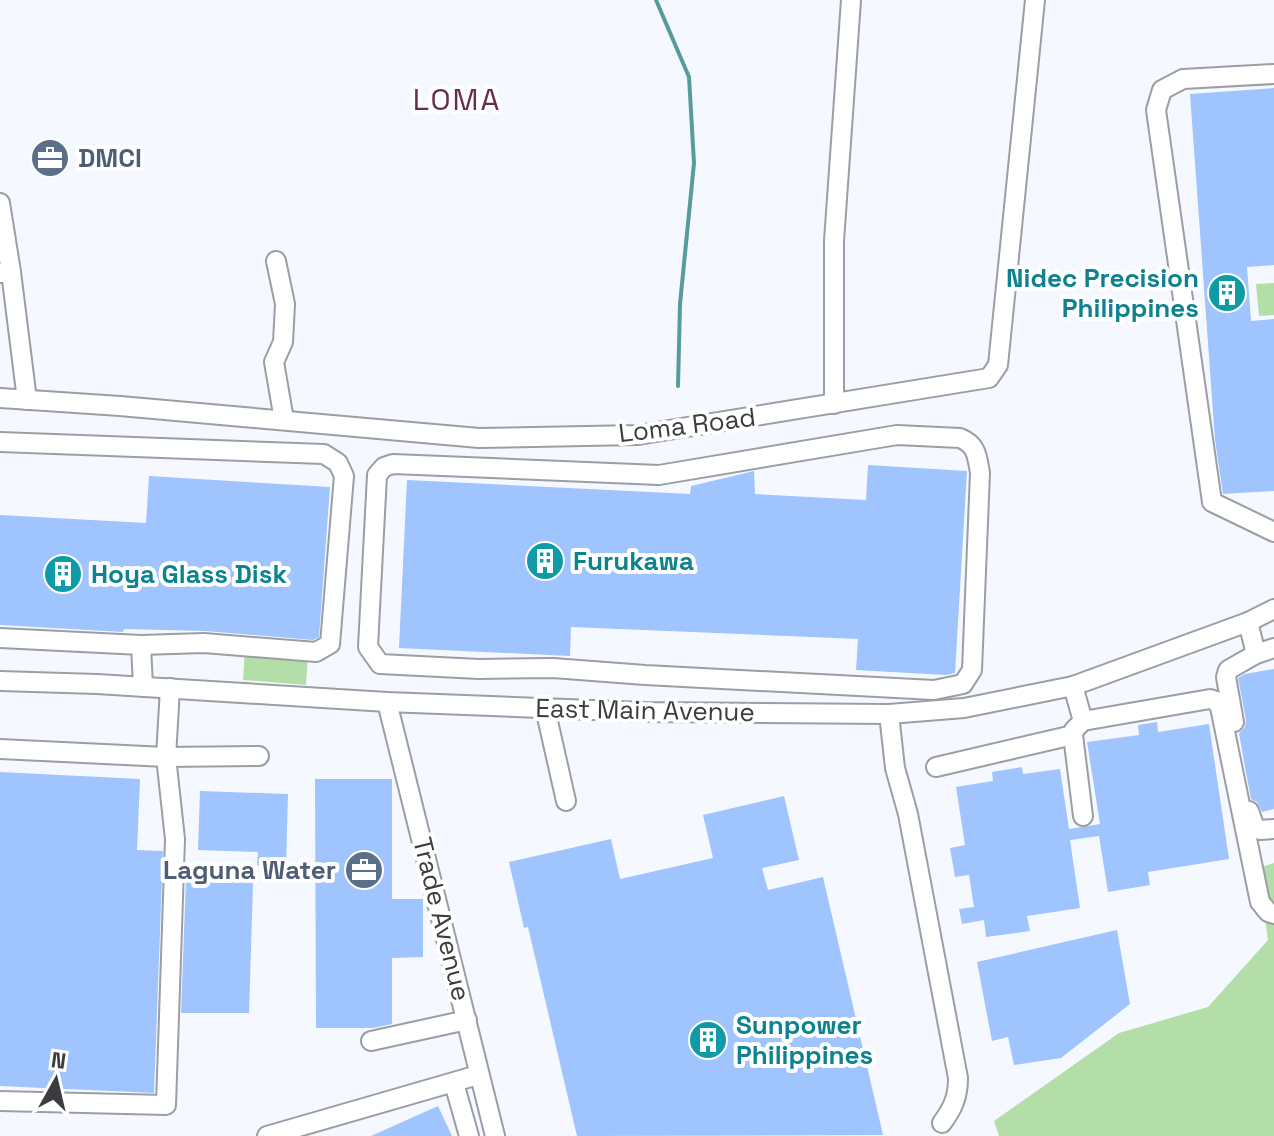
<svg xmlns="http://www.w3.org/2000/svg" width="1274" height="1136" font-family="'Space Grotesk',sans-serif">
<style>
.green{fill:#b4dea7}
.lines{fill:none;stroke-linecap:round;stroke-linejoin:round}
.stream{stroke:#579b9d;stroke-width:4}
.building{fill:#a0c4fe}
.minor-casing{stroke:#9a9ea5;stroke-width:22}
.minor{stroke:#fff;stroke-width:18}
.labels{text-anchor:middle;stroke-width:8;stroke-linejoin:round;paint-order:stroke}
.service-label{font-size:26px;font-weight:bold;fill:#4e5e75;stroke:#fff;text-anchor:start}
.culture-label{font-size:26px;font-weight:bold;fill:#0d838f;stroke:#fff;text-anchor:start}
.street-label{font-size:26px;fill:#3a3c3f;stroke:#fff}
.quarter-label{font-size:30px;letter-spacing:2px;fill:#692c51;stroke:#fff}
</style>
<rect width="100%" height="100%" fill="#f5f9ff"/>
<g class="green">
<polygon points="1274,283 1274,315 1259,316 1256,284"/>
<polygon points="245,649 308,654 306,685 243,680"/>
<polygon points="1274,863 1274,1136 999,1136 994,1121 1119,1033 1208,1007 1268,940 1258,868"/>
</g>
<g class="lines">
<polyline class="stream" points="656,0 689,77 694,163 680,304 678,386"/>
</g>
<g class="building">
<polygon points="1274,88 1274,265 1247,267 1251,321 1274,319 1274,491 1223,494 1215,440 1190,94"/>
<polygon points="868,465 967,471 955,673 946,675 856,670 858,639 571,627 570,656 399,648 407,480 690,494 691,486 754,471 755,494 866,500"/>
<polygon points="149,476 330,487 319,637 313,640 205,631 124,629 123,632 0,625 0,515 146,523"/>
<polygon points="1274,669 1274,809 1262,812 1257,802 1251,799 1244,762 1239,733 1245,727 1246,720 1238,678 1245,674"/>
<polygon points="1157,722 1158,732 1209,724 1229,859 1148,872 1150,885 1108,892 1099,836 1070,840 1080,908 1027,916 1030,931 986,937 984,920 962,924 959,909 974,907 969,875 955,877 950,848 965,845 956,787 993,781 992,772 1022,767 1023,774 1060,769 1069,829 1100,824 1087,742 1139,735 1138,725"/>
<polygon points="0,772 140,779 137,850 163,851 154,1093 0,1086"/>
<polygon points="315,779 392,779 392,899 423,899 423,957 392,958 392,1024 373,1028 316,1028"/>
<polygon points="200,791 288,794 286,866 257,865 258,852 198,850"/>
<polygon points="784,796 799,860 762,868 768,890 823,877 883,1135 577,1136 528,927 524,928 509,862 611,839 620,879 713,858 703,815"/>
<polygon points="186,879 253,883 249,1013 181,1013"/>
<polygon points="1117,930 1130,1004 1061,1058 1014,1065 1008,1037 992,1041 977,962"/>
<polygon points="438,1106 452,1136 371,1136"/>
</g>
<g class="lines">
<g class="minor-casing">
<g id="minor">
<polyline points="1274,74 1183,79 1162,90 1156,110 1212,502 1274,532"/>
<polyline points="0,203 11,272"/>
<polyline points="276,261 285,304 283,342 274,362 284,420"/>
<polyline points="0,273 11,272 27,400"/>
<polyline points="0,398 120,406 479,438 638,435 989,378 998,365 1035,0"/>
<polyline points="834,404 834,241 851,0"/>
<path d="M 897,435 L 960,438 C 977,445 977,456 980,473 L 972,670 L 963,684 L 934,690 L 645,675 L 553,668 L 479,669 L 380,664 L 368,647 L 377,475 L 384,467 L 393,464 L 659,475 Z"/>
<polyline points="0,442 324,454 338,463 344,476 330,644 316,652 204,643 141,645 0,638"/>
<polyline points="1248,622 1256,654 1274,648"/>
<polyline points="141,645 143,687"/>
<polyline points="0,681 97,684 387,702 645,712 889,714 964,708 1073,686 1248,622 1274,609"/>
<polyline points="1073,686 1083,721 1074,730 1073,735 1083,816"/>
<polyline points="387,702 495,1136"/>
<polyline points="545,708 566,801"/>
<path d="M 889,714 L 895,768 L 908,814 L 958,1078 C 958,1097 953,1108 942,1123"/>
<polyline points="1083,721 1210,699 1216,701 1220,707 1260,902 1268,912 1274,914"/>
<polyline points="1234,722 1226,677 1228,670 1256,654"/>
<polyline points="0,749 166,757 259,756"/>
<polyline points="936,767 1073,735"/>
<polyline points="1249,811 1255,828 1260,830 1274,829"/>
<polyline points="371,1041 467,1020"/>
<polyline points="454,1083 469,1136"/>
<polyline points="0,1101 166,1105 175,839 166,757 170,688"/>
<polyline points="267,1136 478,1075"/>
</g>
</g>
<use href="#minor" class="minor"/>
</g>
<defs>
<g id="office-disc" transform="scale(2)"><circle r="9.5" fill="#5c6f8a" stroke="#fff"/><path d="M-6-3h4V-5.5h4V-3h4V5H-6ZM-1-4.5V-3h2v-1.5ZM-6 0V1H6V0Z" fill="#fff"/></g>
<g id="building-disc" transform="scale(2)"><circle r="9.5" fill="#0f9aa8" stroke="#fff"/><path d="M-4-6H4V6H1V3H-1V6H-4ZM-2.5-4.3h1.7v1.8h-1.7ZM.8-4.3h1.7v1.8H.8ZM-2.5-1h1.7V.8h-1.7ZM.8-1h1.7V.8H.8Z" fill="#fff"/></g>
</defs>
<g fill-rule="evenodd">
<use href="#office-disc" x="50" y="158"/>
<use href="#building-disc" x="1227" y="293"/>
<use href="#building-disc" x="545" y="561"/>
<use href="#building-disc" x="63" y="574"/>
<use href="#office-disc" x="364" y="870"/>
<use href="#building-disc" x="708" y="1040"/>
</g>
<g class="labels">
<g class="service-label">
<text x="78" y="167">DMCI</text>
<text x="336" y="879" text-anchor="end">Laguna Water</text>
</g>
<g class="culture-label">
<text x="1199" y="287" text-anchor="end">Nidec Precision<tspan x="1199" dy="30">Philippines</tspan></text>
<text x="573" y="570">Furukawa</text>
<text x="91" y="583">Hoya Glass Disk</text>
<text x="736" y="1034">Sunpower<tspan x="736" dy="30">Philippines</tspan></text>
</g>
<g class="street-label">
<text transform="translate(687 425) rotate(-7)" y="9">Loma Road</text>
<text transform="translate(645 710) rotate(1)" y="9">East Main Avenue</text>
<text transform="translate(442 919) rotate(76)" y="9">Trade Avenue</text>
</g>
<g class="quarter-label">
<text x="457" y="110">LOMA</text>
</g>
</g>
<g transform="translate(56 1080) rotate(8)" stroke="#ffffff" stroke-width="6" paint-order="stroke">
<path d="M0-6L14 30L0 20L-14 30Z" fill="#3a3c3f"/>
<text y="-12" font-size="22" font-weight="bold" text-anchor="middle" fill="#3a3c3f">N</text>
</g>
</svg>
